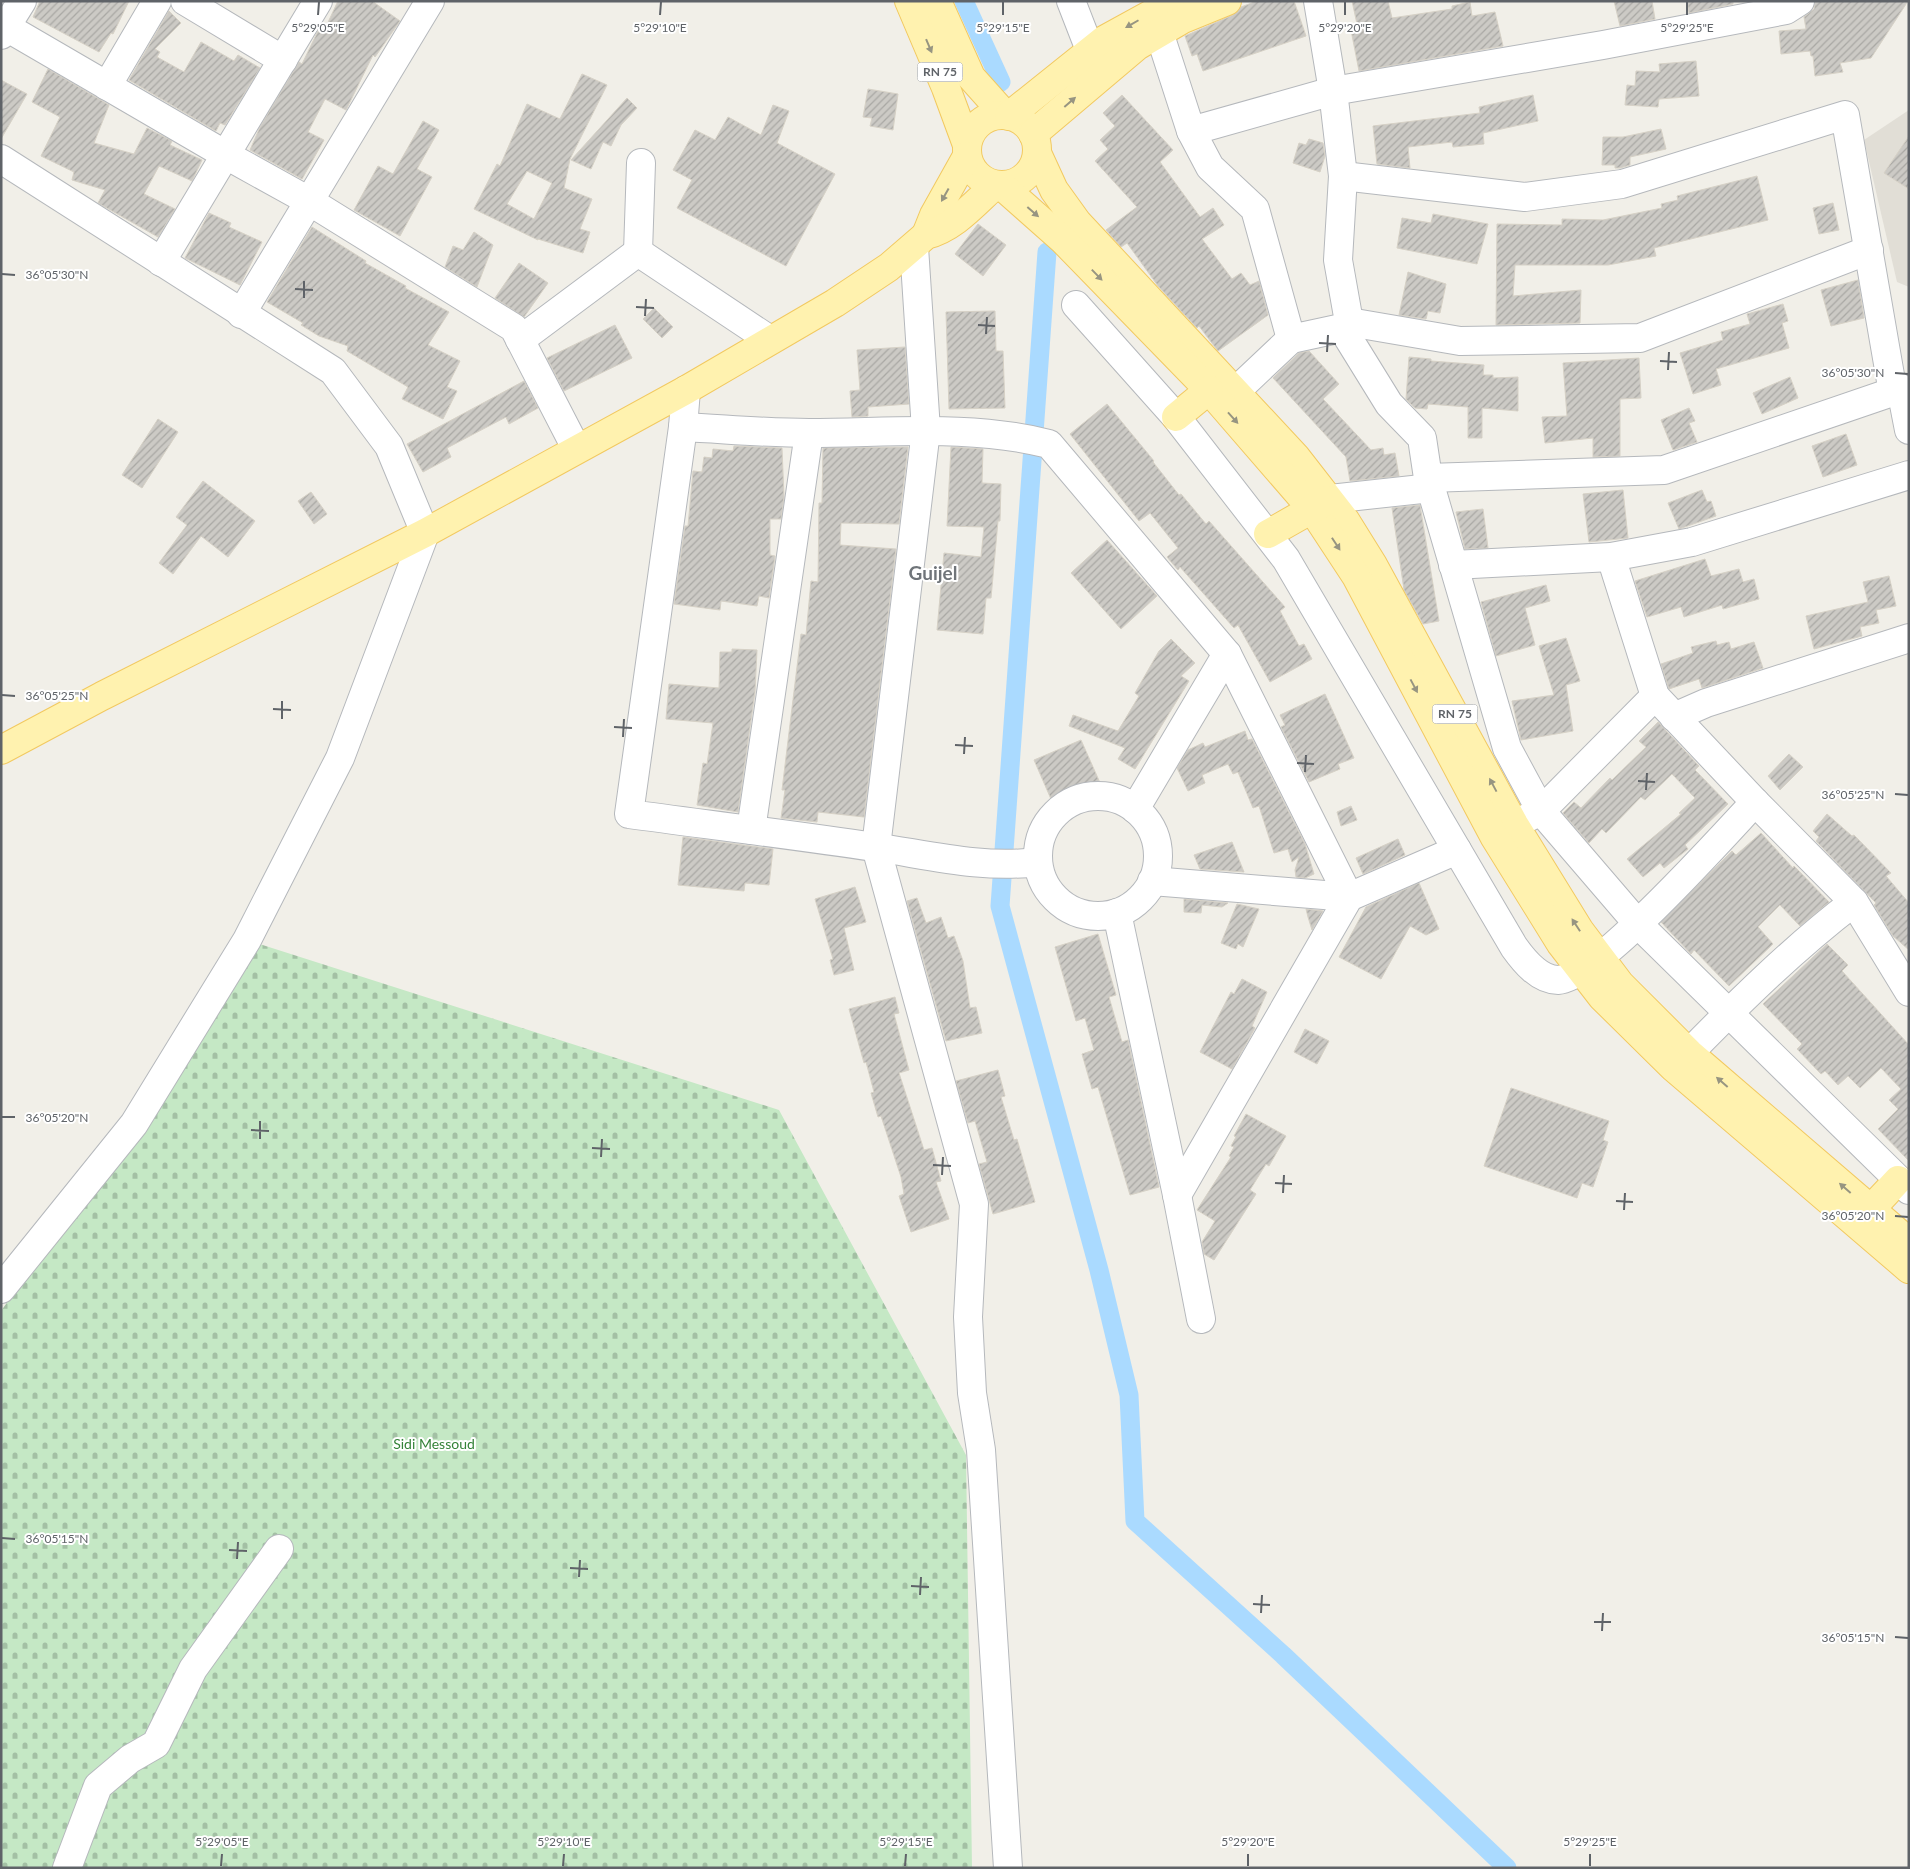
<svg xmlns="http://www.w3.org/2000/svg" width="1910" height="1869" font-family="Lato,sans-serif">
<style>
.education{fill:#e1ded6}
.cemetery{fill:url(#cemetery-stones)}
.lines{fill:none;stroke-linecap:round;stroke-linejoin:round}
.canal{stroke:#aadaff;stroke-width:19}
.building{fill:url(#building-hatch);stroke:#d6d1c6;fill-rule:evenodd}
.minor-casing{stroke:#b5b8bc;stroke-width:30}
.major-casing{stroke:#f2c960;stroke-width:30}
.minor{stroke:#fff;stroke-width:28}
.major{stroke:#fff2af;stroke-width:28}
.oneway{fill:#979581}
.ticks{fill:none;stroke:#5f6368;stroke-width:2}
.labels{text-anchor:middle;stroke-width:4;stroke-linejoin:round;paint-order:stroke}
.shield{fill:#fff;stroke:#8f9295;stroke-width:1}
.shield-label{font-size:12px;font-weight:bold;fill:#5f6368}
.park-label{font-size:14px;fill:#348238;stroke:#fff}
.district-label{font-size:19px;font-weight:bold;fill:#70757a;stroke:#fff}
.ticks-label{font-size:12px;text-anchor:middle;fill:#5f6368;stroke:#fff;stroke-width:4;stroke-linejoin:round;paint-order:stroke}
</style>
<defs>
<pattern id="cemetery-stones" width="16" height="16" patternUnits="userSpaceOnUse" patternTransform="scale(1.25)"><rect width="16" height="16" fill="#c5e8c5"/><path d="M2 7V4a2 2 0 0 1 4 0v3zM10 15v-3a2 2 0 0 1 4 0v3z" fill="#a3c0a4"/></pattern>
<pattern id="building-hatch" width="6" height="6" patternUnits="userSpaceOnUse" patternTransform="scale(1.25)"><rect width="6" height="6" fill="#cccac5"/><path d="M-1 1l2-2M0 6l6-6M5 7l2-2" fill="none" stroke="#a9a8a4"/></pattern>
</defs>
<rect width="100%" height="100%" fill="#f1efe8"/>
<polygon class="education" points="1909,110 1909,287 1897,282 1864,140"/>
<polygon class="cemetery" points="247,940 779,1110 966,1455 972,1868 1,1868 1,1311 44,1251"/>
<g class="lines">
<g class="canal">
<polyline points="964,1 1001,82"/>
<polyline points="1047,252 1000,906 1099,1270 1129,1395 1135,1521 1283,1655 1507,1868"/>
</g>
</g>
<g class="building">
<polygon points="40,1 129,1 113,34 111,33 99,52 33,17"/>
<polygon points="338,1 372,1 400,21 375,57 373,55 346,110 325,99 308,132 324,140 302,179 250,150 260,127 299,62 302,64 318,31 323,33"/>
<polygon points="1257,1 1294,1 1306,36 1203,71 1197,54 1192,56 1185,36 1233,15 1241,7"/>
<polygon points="1352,1 1388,1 1392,18 1452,9 1452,6 1470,2 1472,16 1495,12 1503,46 1359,71 1350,25 1357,24"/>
<polygon points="1614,1 1652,1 1655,19 1620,26"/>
<polygon points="1687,1 1733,1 1733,4 1689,13"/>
<polygon points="1815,1 1908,1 1871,58 1840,63 1843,72 1815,76 1813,56 1811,56 1810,51 1781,54 1779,31 1806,29 1804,17 1814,9"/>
<polygon points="169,11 181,23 155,49 160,52 157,57 184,72 201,42 234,61 238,55 260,68 225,125 220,123 216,131 129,80"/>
<polygon points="1696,61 1699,96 1659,99 1658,107 1625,105 1627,85 1635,86 1636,71 1660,72 1659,64"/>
<polygon points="48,69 109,105 94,143 134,154 147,128 172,141 170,145 202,160 192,181 159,166 144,194 175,209 158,237 98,203 105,190 72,180 74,172 41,156 60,117 32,102"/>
<path d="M 582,74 L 607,85 L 570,159 L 564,188 L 592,199 L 580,229 L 590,232 L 583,253 L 538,239 L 538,240 L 474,209 L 497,164 L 500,166 L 527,104 L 560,119 ZM 527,171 L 552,183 L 534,219 L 507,204 Z"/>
<polygon points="1,80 27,94 1,139"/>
<polygon points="868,89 898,94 893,130 870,126 872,118 863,117"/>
<polygon points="1122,95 1173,150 1160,162 1200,217 1213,208 1224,225 1202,239 1232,279 1241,273 1250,285 1259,281 1268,315 1218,351 1199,326 1197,328 1158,286 1127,243 1121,247 1106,230 1137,207 1095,161 1108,149 1100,140 1115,126 1103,113"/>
<polygon points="1533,95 1538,121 1483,133 1484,144 1453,147 1452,142 1408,147 1410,168 1377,164 1373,126 1480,113 1479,107"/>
<polygon points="627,98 637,108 621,125 611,146 603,142 591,169 571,160"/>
<polygon points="773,105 789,111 777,143 835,174 786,266 677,208 692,180 673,170 695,130 715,140 728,117 761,135"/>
<polygon points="423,121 439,130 417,169 432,177 400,236 354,210 378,166 393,174"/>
<polygon points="1661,129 1666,149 1630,157 1630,165 1620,168 1615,168 1615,165 1602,165 1603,137 1623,137"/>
<polygon points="1909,136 1909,189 1884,173"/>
<polygon points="1309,139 1323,143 1325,156 1320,172 1293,163 1299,143 1306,145"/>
<polygon points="1757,176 1768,220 1654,248 1656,256 1608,265 1515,265 1513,296 1581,290 1580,323 1496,325 1497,224 1562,225 1562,219 1603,220 1662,208 1661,204 1678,200 1677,196"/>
<polygon points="1833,203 1839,230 1819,234 1813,208"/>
<polygon points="209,213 231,223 229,227 262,242 240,285 185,258"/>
<polygon points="1433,214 1488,224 1477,264 1397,248 1402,218 1431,223"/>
<polygon points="978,224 1006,245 983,276 955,254"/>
<polygon points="312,227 366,261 365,263 406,286 405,288 449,312 428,345 460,361 447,387 457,391 443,419 402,399 408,387 347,351 348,346 319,336 301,325 303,323 267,302"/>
<polygon points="474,232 493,245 477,287 445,267 453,246 463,250"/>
<polygon points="519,263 548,283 524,317 495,298"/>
<polygon points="1408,272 1446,284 1440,313 1428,311 1426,319 1399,315"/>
<polygon points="1858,280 1864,318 1831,326 1821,290"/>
<polygon points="1783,304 1788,321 1782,323 1789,348 1716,369 1721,385 1693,394 1680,353 1723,340 1721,332 1750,324 1747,314"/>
<polygon points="654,308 673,327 662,338 643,319"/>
<polygon points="995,311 996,351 1003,351 1005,408 949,409 946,312"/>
<polygon points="615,325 632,358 564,391 547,358"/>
<polygon points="905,347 909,404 868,407 868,416 852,417 850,391 860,390 857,350"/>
<polygon points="1309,351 1339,384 1323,399 1371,450 1383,448 1384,455 1395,453 1399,476 1350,481 1346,457 1273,378 1299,353"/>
<polygon points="1409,357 1431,359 1431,361 1484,365 1483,375 1493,375 1493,378 1518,377 1518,411 1482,408 1482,438 1468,438 1468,407 1428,404 1427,409 1415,408 1406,399"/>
<polygon points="1639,358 1641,398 1620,399 1620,456 1593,457 1593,438 1545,443 1542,417 1567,416 1563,363"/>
<polygon points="1790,377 1798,398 1762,414 1753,393"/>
<polygon points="524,381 538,408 509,424 506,417 447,448 451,457 423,472 407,444"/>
<polygon points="1107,404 1154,461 1153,462 1179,495 1181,494 1206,524 1209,521 1285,607 1280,611 1299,646 1304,644 1312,659 1270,682 1238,625 1234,628 1180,567 1178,570 1167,557 1178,548 1150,513 1139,521 1070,434"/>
<polygon points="1689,408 1695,421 1689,423 1697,442 1673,450 1661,420"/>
<polygon points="158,419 178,432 142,488 122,475"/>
<polygon points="1846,434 1857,465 1823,477 1812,446"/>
<polygon points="734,446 782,448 784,497 781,519 770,519 770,555 775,556 769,598 759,596 757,606 721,601 720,610 674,604 685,526 688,526 693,471 702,472 704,457 712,458 713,449 733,451"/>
<polygon points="908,447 899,524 841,523 840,545 896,549 864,817 818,812 817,822 781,818 785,790 782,790 801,634 806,635 811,581 818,582 819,503 822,503 823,448"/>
<polygon points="951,447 983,449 982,483 1001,484 1000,521 998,521 991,598 986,598 983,634 937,630 944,553 981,557 984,527 947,526"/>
<polygon points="203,481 255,521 228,557 201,536 173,574 159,563 187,525 176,517"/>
<polygon points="1623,490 1628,538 1589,542 1583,494"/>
<polygon points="1702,490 1707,502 1711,501 1716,516 1679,529 1668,503"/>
<polygon points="311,492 327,514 314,524 298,501"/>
<polygon points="1420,505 1439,621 1423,624 1404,590 1392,508"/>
<polygon points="1483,509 1488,548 1465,549 1456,512"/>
<polygon points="1107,540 1157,596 1121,629 1071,573"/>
<polygon points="1705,559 1711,576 1739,569 1743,582 1754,579 1759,599 1723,609 1722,605 1684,617 1681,607 1647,617 1635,581"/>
<polygon points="1889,576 1896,606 1876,610 1879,623 1860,627 1862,636 1814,649 1806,616 1868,602 1863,582"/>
<polygon points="1546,585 1550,601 1525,608 1535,645 1496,656 1481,602"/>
<polygon points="1566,638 1580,681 1566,685 1573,731 1521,740 1512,701 1554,695 1539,646"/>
<polygon points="1171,639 1195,663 1181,676 1189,681 1135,769 1118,759 1125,748 1069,726 1073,715 1118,731 1139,696 1135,693 1159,651"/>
<polygon points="1716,641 1717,645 1729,642 1731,649 1754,642 1763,668 1702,688 1699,679 1669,689 1661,664 1693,653 1691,647"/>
<polygon points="732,649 757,650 755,692 738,812 697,805 703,763 707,764 713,723 666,719 669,684 719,688 720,652 732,652"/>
<polygon points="1325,694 1354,758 1338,764 1340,769 1309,782 1281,727 1285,725 1280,715"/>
<polygon points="1658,722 1699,766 1695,770 1728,804 1685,845 1688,849 1664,868 1660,863 1643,877 1627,859 1681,814 1679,813 1695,798 1672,774 1645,800 1641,797 1606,833 1602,829 1589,843 1563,813 1574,802 1581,808 1610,778 1612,780 1646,747 1639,741"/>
<polygon points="1245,731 1248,740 1252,739 1305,844 1314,874 1305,878 1296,877 1295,870 1299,857 1292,862 1288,849 1274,853 1259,806 1253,808 1238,772 1233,774 1228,764 1202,775 1205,783 1188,791 1177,768 1188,750 1203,743 1205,747"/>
<polygon points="1081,740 1101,785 1054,806 1034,760"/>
<polygon points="1789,754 1803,767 1780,790 1768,776"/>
<polygon points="1351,806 1357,820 1341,826 1337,812"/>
<polygon points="1827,814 1852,836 1854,835 1891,873 1886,876 1909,903 1909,950 1893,936 1874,905 1876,903 1816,841 1819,837 1813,831"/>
<polygon points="1761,833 1793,868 1794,866 1829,902 1800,926 1780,905 1758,927 1773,944 1729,986 1694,950 1691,954 1661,922 1732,851 1736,855"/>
<polygon points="683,837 773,849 769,885 745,883 744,891 678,885"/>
<polygon points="1398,839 1405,855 1363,874 1356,858"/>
<polygon points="1232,842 1244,872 1200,869 1194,855"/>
<polygon points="1419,883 1439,929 1426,935 1410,926 1381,979 1339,957 1366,907"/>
<polygon points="855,887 866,922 844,928 854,970 834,975 830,960 833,959 815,899"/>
<polygon points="917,898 926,923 941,917 948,938 954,936 963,961 970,1008 976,1007 982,1033 946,1041 907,901"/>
<polygon points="1184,899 1228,903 1222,907 1202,905 1201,913 1184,912"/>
<polygon points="1237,904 1259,909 1243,947 1238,944 1236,949 1221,943"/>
<polygon points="1306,909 1323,911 1312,930 1308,917"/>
<polygon points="1098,934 1116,995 1109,997 1122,1042 1128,1040 1159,1187 1130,1195 1098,1087 1092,1089 1082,1054 1094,1050 1085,1018 1076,1021 1055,947"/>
<polygon points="1827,944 1848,965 1842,971 1909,1045 1909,1161 1878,1129 1898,1109 1889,1100 1901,1089 1881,1068 1860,1088 1848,1076 1838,1085 1825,1071 1821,1074 1797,1049 1802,1044 1763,1004"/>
<polygon points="1242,979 1267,992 1252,1026 1255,1028 1232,1069 1200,1052 1231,992 1234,994"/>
<polygon points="895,997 899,1013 894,1014 909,1070 899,1073 924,1150 932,1148 941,1181 936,1182 949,1219 911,1232 899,1196 904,1194 901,1177 881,1116 878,1117 871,1093 874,1092 866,1062 864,1063 849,1009"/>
<polygon points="1305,1029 1329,1041 1317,1064 1294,1052"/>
<polygon points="998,1070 1005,1096 1001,1097 1014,1140 1017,1139 1035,1202 993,1214 979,1164 987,1162 975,1121 968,1123 956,1081"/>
<polygon points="1511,1088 1609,1121 1603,1140 1608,1142 1593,1187 1582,1183 1577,1198 1484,1166"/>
<polygon points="1246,1114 1286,1136 1269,1166 1266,1164 1250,1190 1256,1194 1214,1260 1204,1254 1202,1242 1215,1221 1197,1210 1231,1157 1229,1156 1234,1147 1231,1146 1236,1137 1234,1136"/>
</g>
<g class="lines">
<g class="minor-casing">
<g id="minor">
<polyline points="185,1 283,60"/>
<polyline points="1071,1 1090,50 1103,71"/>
<polyline points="1318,1 1333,91 1343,176 1338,260 1349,322 1342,328 1389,404 1422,438 1428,478 1664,470 1901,389"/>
<polyline points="1,24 226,155 309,201 514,328 576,448"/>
<polyline points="1159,32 1191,131 1333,91 1603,45 1786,10 1800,1"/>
<polyline points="1,35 22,1"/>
<polyline points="107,86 157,1"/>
<polyline points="1191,131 1210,167 1255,209 1291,339 1342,328"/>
<polyline points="1,159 333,371 389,446 425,533 340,758 247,940 134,1124 1,1289"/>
<polyline points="1343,176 1525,197 1622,184 1845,115 1891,381 1901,389 1909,430"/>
<polyline points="914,247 926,430 876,847 974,1204 968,1317 972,1393 981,1450 1008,1868"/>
<polyline points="638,252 641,163"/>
<polyline points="161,262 318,1"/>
<path d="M 1076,305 L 1176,417 L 1286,559 L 1514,947 C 1524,961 1539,980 1558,980 C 1597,978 1723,836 1755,802"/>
<polyline points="241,314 430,1"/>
<polyline points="1349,322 1460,341 1640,338 1869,250"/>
<polyline points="520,340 638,252 770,340"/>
<path d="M 686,390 L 683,427 L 629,814 C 711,825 793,835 874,847 C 929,855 982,869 1037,862"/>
<polyline points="1236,391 1291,339"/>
<path d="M 683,427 C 725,429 767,433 809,433 C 889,433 971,424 1049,444 L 1227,654 L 1349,897 L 1177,1195"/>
<polyline points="1428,478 1507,748 1541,811 1638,924 1909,1190"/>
<polyline points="1330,499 1431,488"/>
<polyline points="1611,557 1655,696 1755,802 1854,902 1909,992"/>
<polyline points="1453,565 1611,557 1692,542 1909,475"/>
<polyline points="1674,717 1706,703 1909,638"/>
<circle cx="1098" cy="856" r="60"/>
<polyline points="1135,809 1227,654"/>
<polyline points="1527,818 1541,811 1655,696"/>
<polyline points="751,830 809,433"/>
<polyline points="1152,881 1349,897 1457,850"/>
<polyline points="1117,913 1177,1195 1201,1319"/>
<path d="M 1689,1053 C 1741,1000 1795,947 1854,902"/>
<polyline points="67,1868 98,1786 130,1759 156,1744 193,1669 279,1549"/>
</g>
</g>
<g class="major-casing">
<g id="major">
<polyline points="909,1 946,88 967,145"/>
<polyline points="937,1 971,77 1005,115"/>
<circle cx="1002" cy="150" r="35"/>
<polyline points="1009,116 1104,40 1175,1"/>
<polyline points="1033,134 1137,46 1183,19 1227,1"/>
<polyline points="1037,153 1054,190 1077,222 1296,457 1345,520 1373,565 1514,824 1580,931 1620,984 1689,1053 1909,1242"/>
<polyline points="1002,186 1063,240 1209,390 1312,509 1356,576 1494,836 1561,944 1602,997 1673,1067 1909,1269"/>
<polyline points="926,235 934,215 967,156"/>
<polyline points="1176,417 1209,390"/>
<polyline points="1268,534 1328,500"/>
<path d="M 1,750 L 102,696 L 425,533 L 686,390 L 835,303 L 889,267 L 926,235 C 954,228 974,204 995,185"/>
<polyline points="1870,1210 1898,1180"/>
</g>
</g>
<use href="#minor" class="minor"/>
<use href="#major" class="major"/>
</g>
<defs><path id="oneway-solid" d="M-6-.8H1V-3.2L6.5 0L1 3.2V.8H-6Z" transform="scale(1.25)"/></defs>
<g class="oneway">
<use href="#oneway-solid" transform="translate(1132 24) rotate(150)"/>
<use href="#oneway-solid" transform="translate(929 46) rotate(67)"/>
<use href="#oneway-solid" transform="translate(1070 102) rotate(-41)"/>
<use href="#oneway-solid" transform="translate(945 195) rotate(119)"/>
<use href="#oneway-solid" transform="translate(1033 212) rotate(41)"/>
<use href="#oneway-solid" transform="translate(1097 275) rotate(46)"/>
<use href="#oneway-solid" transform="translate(1233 418) rotate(48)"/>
<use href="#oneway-solid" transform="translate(1336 544) rotate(57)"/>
<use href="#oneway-solid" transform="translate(1414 686) rotate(62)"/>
<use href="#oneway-solid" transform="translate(1493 785) rotate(-118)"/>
<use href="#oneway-solid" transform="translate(1576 925) rotate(-123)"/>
<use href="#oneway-solid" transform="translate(1722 1082) rotate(-139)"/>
<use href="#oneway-solid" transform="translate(1845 1188) rotate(-139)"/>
</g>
<path class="ticks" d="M 318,15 L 319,2M 660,15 L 661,2M 1003,15 L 1003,2M 1345,15 L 1345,2M 1687,15 L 1687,2M 2,274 L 15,275M 295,289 L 313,290M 304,298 L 304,281M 636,307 L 654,308M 645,316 L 646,299M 978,325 L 995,326M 986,334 L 987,317M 1319,343 L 1336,344M 1327,352 L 1328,335M 1660,361 L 1677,362M 1668,370 L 1669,352M 1895,373 L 1908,374M 2,695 L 15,696M 273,709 L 291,710M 282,719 L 282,701M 614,727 L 632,728M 623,737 L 624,719M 955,745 L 973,746M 964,754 L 965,737M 1297,763 L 1314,764M 1305,772 L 1306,755M 1638,781 L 1655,782M 1646,790 L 1647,773M 1895,794 L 1908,795M 2,1117 L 15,1117M 251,1130 L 269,1131M 260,1139 L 260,1121M 592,1148 L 610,1149M 601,1157 L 602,1139M 933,1165 L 951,1166M 942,1175 L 943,1157M 1275,1183 L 1292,1184M 1283,1193 L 1284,1175M 1616,1201 L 1633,1202M 1624,1210 L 1625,1193M 1895,1216 L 1908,1217M 2,1538 L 15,1539M 229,1550 L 247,1551M 237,1559 L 238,1542M 570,1568 L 588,1569M 579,1577 L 580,1560M 911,1586 L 929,1587M 920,1595 L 921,1577M 1253,1604 L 1270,1605M 1261,1613 L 1262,1595M 1594,1622 L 1611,1622M 1602,1631 L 1603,1613M 1895,1637 L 1908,1638M 221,1866 L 222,1854M 563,1866 L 564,1854M 905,1866 L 906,1854M 1248,1866 L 1248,1854M 1590,1866 L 1590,1854"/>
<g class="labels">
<g class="shield">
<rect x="917.5" y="62.5" width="45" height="19" rx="4"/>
<rect x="1432.5" y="704.5" width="45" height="19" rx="4"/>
</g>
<g class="shield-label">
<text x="940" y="76">RN 75</text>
<text x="1455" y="718">RN 75</text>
</g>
<g class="park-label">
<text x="434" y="1449">Sidi Messoud</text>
</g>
<g class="district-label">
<text x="933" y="580">Guijel</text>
</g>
</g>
<g class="ticks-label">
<text x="318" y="32">5°29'05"E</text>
<text x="660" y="32">5°29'10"E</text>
<text x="1003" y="32">5°29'15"E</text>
<text x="1345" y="32">5°29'20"E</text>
<text x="1687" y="32">5°29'25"E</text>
<text x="57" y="279">36°05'30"N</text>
<text x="1853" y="377">36°05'30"N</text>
<text x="57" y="700">36°05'25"N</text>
<text x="1853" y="799">36°05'25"N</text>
<text x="57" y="1122">36°05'20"N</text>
<text x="1853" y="1220">36°05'20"N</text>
<text x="57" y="1543">36°05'15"N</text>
<text x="1853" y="1642">36°05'15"N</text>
<text x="222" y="1846">5°29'05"E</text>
<text x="564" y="1846">5°29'10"E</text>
<text x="906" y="1846">5°29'15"E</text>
<text x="1248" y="1846">5°29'20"E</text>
<text x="1590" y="1846">5°29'25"E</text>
</g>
<rect width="1910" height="1869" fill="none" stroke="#5f6368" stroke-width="5"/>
</svg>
